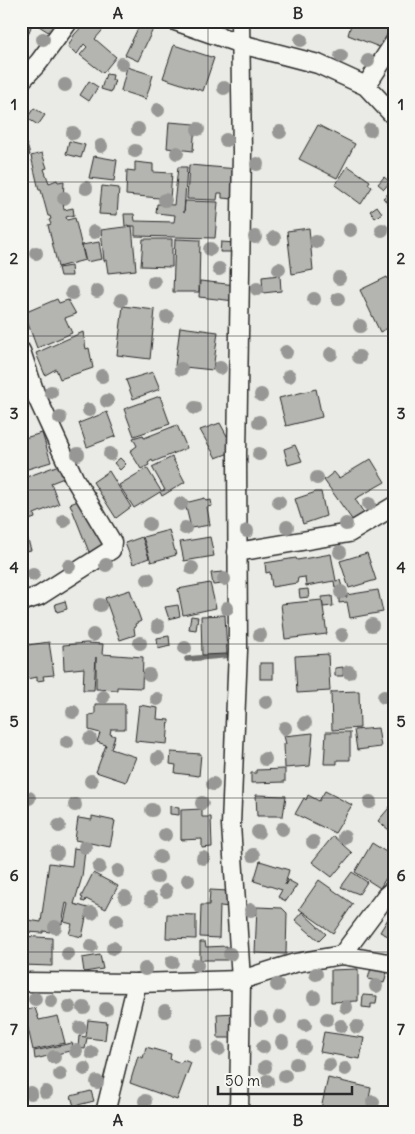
<svg xmlns="http://www.w3.org/2000/svg" width="415" height="1134" font-family="Delius,sans-serif">
<style>
.lines{fill:none;stroke-linecap:round;stroke-linejoin:round}
.stream{stroke:#727270;stroke-width:5.5}
.building{fill:#b4b4b1;stroke:#2b2b2b}
.minor-casing{stroke:#2b2b2b;stroke-width:21}
.minor{stroke:#f6f6f2;stroke-width:18}
.tree{fill:#979795}
.grid{fill:none;stroke:#2b2b2b;stroke-width:1;stroke-opacity:0.55}
.neatline{fill:none;stroke:#2b2b2b;stroke-width:2}
.grid-label{font-size:16px;text-anchor:middle;font-weight:bold;fill:#2b2b2b}
</style>
<rect width="100%" height="100%" fill="#eaeae6"/>
<filter id="ink" filterUnits="userSpaceOnUse"><feTurbulence type="fractalNoise" baseFrequency=".02" numOctaves="2"/><feDisplacementMap in="SourceGraphic" scale="10" xChannelSelector="R" yChannelSelector="G"/><feConvolveMatrix kernelMatrix="1 2 1 2 8 2 1 2 1" color-interpolation-filters="sRGB"/></filter>
<g filter="url(#ink)">
<g class="lines">
<polyline class="stream" points="187,659 232,655 233,652"/>
</g>
<g class="building">
<polygon points="21,21 32,24 23,48 21,48"/>
<polygon points="41,21 59,21 52,33 50,33 39,26"/>
<polygon points="87,21 103,21 107,25 95,39 116,57 103,73 80,55 87,47 84,44 77,54 68,47 74,35"/>
<polygon points="143,21 148,21 155,25 138,61 125,55 141,22 142,23"/>
<polygon points="352,21 392,21 382,48 348,35"/>
<polygon points="174,45 214,58 203,91 163,78"/>
<polygon points="127,67 153,75 146,99 121,91"/>
<polygon points="106,74 113,75 112,80 115,80 111,92 101,89"/>
<polygon points="89,81 98,87 89,101 80,95"/>
<polygon points="34,108 45,115 38,125 27,118"/>
<polygon points="169,122 195,124 193,151 167,148"/>
<polygon points="21,125 30,155 21,157"/>
<polygon points="318,125 355,144 337,178 299,159"/>
<polygon points="69,141 85,145 81,158 66,154"/>
<polygon points="42,153 47,168 44,169 49,183 57,180 58,182 64,181 63,203 64,210 73,208 74,215 66,217 67,220 75,218 85,260 58,267 48,225 51,224 49,220 51,219 50,216 48,216 41,190 39,190 31,156"/>
<polygon points="94,156 117,160 114,181 89,178"/>
<polygon points="135,162 153,164 153,172 172,173 170,199 126,195 127,170 135,171"/>
<polygon points="189,165 238,169 233,199 222,198 222,193 218,193 217,200 187,199"/>
<polygon points="348,166 370,181 368,184 372,187 361,204 335,185"/>
<polygon points="178,167 187,167 184,213 185,201 218,202 215,238 135,236 135,226 125,226 124,214 134,214 135,221 174,222 175,215 156,213 157,204 174,205"/>
<polygon points="384,177 390,182 384,189 378,184"/>
<polygon points="102,186 119,188 117,215 99,214"/>
<polygon points="394,189 394,210 383,198"/>
<polygon points="377,206 382,213 375,218 370,211"/>
<polygon points="132,226 136,270 108,273 106,260 104,261 101,230"/>
<polygon points="309,228 313,270 292,274 287,231"/>
<polygon points="143,239 172,239 172,267 141,266"/>
<polygon points="175,239 200,240 199,292 173,292"/>
<polygon points="99,242 102,259 86,262 82,245"/>
<polygon points="221,242 236,243 235,252 220,252"/>
<polygon points="71,266 72,276 60,276 58,268"/>
<polygon points="280,275 281,291 263,293 262,277"/>
<polygon points="387,277 394,291 394,325 380,332 360,290"/>
<polygon points="200,281 236,285 235,301 199,297"/>
<polygon points="57,299 59,303 68,300 76,314 65,318 72,333 37,348 24,313"/>
<polygon points="123,306 155,310 150,359 117,355"/>
<polygon points="180,327 218,332 213,370 175,366"/>
<polygon points="83,332 86,349 89,348 93,368 60,379 56,369 45,375 36,353"/>
<polygon points="153,372 160,389 133,399 126,380"/>
<polygon points="316,389 322,417 286,426 279,398"/>
<polygon points="160,396 170,424 134,436 124,409"/>
<polygon points="107,412 116,436 87,447 79,423"/>
<polygon points="220,423 227,436 232,435 232,452 216,458 200,430"/>
<polygon points="177,425 187,448 153,462 152,460 148,463 149,465 141,469 130,451 137,446 133,438 143,435 144,438"/>
<polygon points="42,433 51,462 21,471 21,439"/>
<polygon points="295,445 302,461 288,465 284,449"/>
<polygon points="172,457 185,482 162,496 160,492 134,508 119,485 147,468 161,491 165,490 152,467"/>
<polygon points="120,458 126,464 120,470 114,463"/>
<polygon points="371,459 385,482 355,499 369,521 358,528 324,480 334,472 339,478"/>
<polygon points="59,465 64,478 51,483 59,504 34,514 35,518 23,522 25,528 21,529 21,479"/>
<polygon points="109,471 131,507 116,518 93,482"/>
<polygon points="316,492 321,492 326,516 303,524 295,499"/>
<polygon points="205,498 206,501 211,500 212,506 207,507 210,525 191,528 185,503"/>
<polygon points="81,500 105,543 91,553 90,551 89,552 70,504"/>
<polygon points="169,530 176,555 151,562 143,537"/>
<polygon points="26,534 31,550 21,552 21,535"/>
<polygon points="142,537 149,558 133,564 125,543"/>
<polygon points="210,537 214,556 184,561 180,542"/>
<polygon points="367,553 376,580 349,588 340,561"/>
<polygon points="331,554 336,581 340,580 342,587 335,588 334,581 306,586 305,577 298,578 297,583 272,587 270,572 266,573 265,563 296,558 297,560"/>
<polygon points="223,572 224,584 213,585 211,573"/>
<polygon points="210,583 216,608 183,615 178,589"/>
<polygon points="308,589 309,597 300,598 299,590"/>
<polygon points="130,590 141,621 135,624 136,627 134,628 135,635 120,640 105,598"/>
<polygon points="378,590 383,612 350,618 347,602 339,603 339,598 347,597 346,595"/>
<polygon points="332,596 333,606 323,607 322,597"/>
<polygon points="322,600 327,634 285,639 281,604"/>
<polygon points="65,601 67,609 57,612 55,604"/>
<polygon points="178,605 180,616 169,619 165,607"/>
<polygon points="225,615 227,654 202,655 201,616"/>
<polygon points="191,616 198,617 196,630 189,629"/>
<polygon points="169,636 170,646 158,649 157,638"/>
<polygon points="49,642 54,675 43,676 44,680 37,681 37,677 21,680 21,646"/>
<polygon points="86,643 103,644 102,654 143,657 142,688 117,687 117,690 96,689 96,657 94,690 83,690 84,668 64,670 63,645"/>
<polygon points="328,654 330,691 297,693 295,656"/>
<rect x="260" y="663" width="13" height="16"/>
<polygon points="343,667 343,676 335,676 335,668"/>
<polygon points="359,691 360,728 332,730 331,692"/>
<polygon points="95,704 125,704 125,729 111,729 110,734 115,736 111,749 136,757 126,782 96,772 106,745 97,742 100,733 89,730 89,715 95,714"/>
<polygon points="139,705 158,708 157,719 169,720 167,744 135,741"/>
<polygon points="378,728 381,747 357,750 354,730"/>
<polygon points="326,732 350,732 350,760 337,760 337,764 324,764"/>
<polygon points="313,733 310,766 285,768 284,744 286,744 284,736"/>
<polygon points="171,752 201,754 199,776 175,773 176,765 170,764"/>
<polygon points="285,769 285,782 251,783 251,773 256,773 256,770"/>
<polygon points="325,791 352,805 335,833 295,814 304,798 306,800 308,795 319,801"/>
<polygon points="256,795 286,796 283,816 257,816"/>
<polygon points="394,802 394,834 378,821"/>
<polygon points="170,806 179,807 179,815 170,814"/>
<polygon points="202,809 202,817 211,817 212,847 202,848 202,839 181,840 181,810"/>
<polygon points="92,816 115,821 110,847 75,840 78,818 92,820"/>
<polygon points="333,836 352,853 332,877 312,862"/>
<polygon points="372,843 394,857 394,865 380,888 355,872"/>
<polygon points="74,848 85,850 82,877 74,904 88,908 82,937 69,934 72,924 64,922 68,904 66,903 62,924 51,922 50,932 43,931 43,933 27,932 28,920 41,922 49,863 72,866"/>
<polygon points="260,861 289,870 285,885 288,880 297,885 286,901 278,897 282,890 254,881"/>
<polygon points="352,872 367,882 359,894 341,887"/>
<polygon points="93,873 118,886 106,909 86,899 85,902 81,901 83,898 81,897"/>
<polygon points="319,880 353,904 333,933 299,909"/>
<polygon points="210,890 228,891 230,907 220,906 219,938 200,937 201,905 209,905"/>
<polygon points="257,907 282,908 287,913 286,954 255,953"/>
<polygon points="394,909 394,939 380,932"/>
<polygon points="302,912 326,934 319,941 295,920"/>
<polygon points="167,914 196,915 196,939 166,938"/>
<polygon points="22,936 52,938 52,966 22,965"/>
<polygon points="200,942 205,942 206,947 227,946 227,960 200,960"/>
<polygon points="100,955 103,969 84,972 82,958"/>
<polygon points="372,964 388,968 384,983 368,979"/>
<polygon points="358,969 358,1001 331,1002 331,970"/>
<polygon points="363,995 377,996 376,1004 371,1004 371,1008 362,1007"/>
<polygon points="35,1008 39,1020 58,1016 65,1043 33,1050 24,1011"/>
<polygon points="236,1013 237,1038 218,1038 217,1014"/>
<polygon points="88,1020 107,1022 105,1040 87,1038 85,1049 78,1048 79,1036 86,1037"/>
<polygon points="324,1032 364,1038 360,1059 320,1052"/>
<polygon points="72,1043 74,1050 35,1059 34,1051"/>
<polygon points="146,1047 171,1054 170,1059 181,1063 183,1060 191,1063 177,1100 130,1083 138,1056 143,1058"/>
<polygon points="328,1078 371,1088 366,1113 320,1113"/>
<polygon points="91,1091 94,1101 74,1106 71,1096"/>
</g>
<g class="lines">
<g class="minor-casing">
<g id="minor">
<polyline points="175,21 241,44 318,64 366,86 394,116"/>
<polyline points="21,81 39,62 69,21"/>
<polyline points="366,86 394,43"/>
<polyline points="21,351 35,393 74,478 112,542 111,550 39,596 21,602"/>
<polyline points="237,552 349,533 394,506"/>
<polyline points="342,955 386,896 394,889"/>
<polyline points="21,982 137,983 241,980 295,963 342,955 394,964"/>
<polyline points="105,1113 137,983"/>
<polyline points="239,1113 241,980 231,825 238,650 237,453 242,152 240,21"/>
</g>
</g>
<use href="#minor" class="minor"/>
</g>
<g class="tree">
<circle cx="43" cy="39" r="7"/>
<circle cx="301" cy="40" r="7"/>
<circle cx="341" cy="56" r="7"/>
<circle cx="368" cy="61" r="7"/>
<circle cx="122" cy="64" r="7"/>
<circle cx="65" cy="85" r="7"/>
<circle cx="224" cy="88" r="7"/>
<circle cx="158" cy="110" r="7"/>
<circle cx="138" cy="129" r="7"/>
<circle cx="198" cy="129" r="7"/>
<circle cx="370" cy="130" r="7"/>
<circle cx="280" cy="132" r="7"/>
<circle cx="73" cy="133" r="7"/>
<circle cx="226" cy="140" r="7"/>
<circle cx="101" cy="146" r="7"/>
<circle cx="135" cy="151" r="7"/>
<circle cx="177" cy="153" r="7"/>
<circle cx="257" cy="164" r="7"/>
<circle cx="86" cy="188" r="7"/>
<circle cx="64" cy="198" r="7"/>
<circle cx="165" cy="200" r="7"/>
<circle cx="350" cy="230" r="7"/>
<circle cx="382" cy="230" r="7"/>
<circle cx="94" cy="232" r="7"/>
<circle cx="255" cy="237" r="7"/>
<circle cx="274" cy="238" r="7"/>
<circle cx="316" cy="242" r="7"/>
<circle cx="210" cy="249" r="7"/>
<circle cx="36" cy="253" r="7"/>
<circle cx="219" cy="269" r="7"/>
<circle cx="279" cy="269" r="7"/>
<circle cx="339" cy="278" r="7"/>
<circle cx="154" cy="282" r="7"/>
<circle cx="257" cy="289" r="7"/>
<circle cx="97" cy="291" r="7"/>
<circle cx="72" cy="293" r="7"/>
<circle cx="314" cy="299" r="7"/>
<circle cx="338" cy="299" r="7"/>
<circle cx="121" cy="300" r="7"/>
<circle cx="167" cy="317" r="7"/>
<circle cx="360" cy="326" r="7"/>
<circle cx="286" cy="352" r="7"/>
<circle cx="331" cy="354" r="7"/>
<circle cx="359" cy="357" r="7"/>
<circle cx="220" cy="368" r="7"/>
<circle cx="181" cy="369" r="7"/>
<circle cx="102" cy="376" r="7"/>
<circle cx="289" cy="376" r="7"/>
<circle cx="51" cy="392" r="7"/>
<circle cx="261" cy="395" r="7"/>
<circle cx="107" cy="401" r="7"/>
<circle cx="195" cy="408" r="7"/>
<circle cx="89" cy="410" r="7"/>
<circle cx="60" cy="418" r="7"/>
<circle cx="259" cy="422" r="7"/>
<circle cx="78" cy="454" r="7"/>
<circle cx="110" cy="454" r="7"/>
<circle cx="259" cy="454" r="7"/>
<circle cx="317" cy="478" r="7"/>
<circle cx="279" cy="502" r="7"/>
<circle cx="181" cy="504" r="7"/>
<circle cx="369" cy="504" r="7"/>
<circle cx="64" cy="521" r="7"/>
<circle cx="149" cy="524" r="7"/>
<circle cx="346" cy="524" r="7"/>
<circle cx="287" cy="527" r="7"/>
<circle cx="185" cy="528" r="7"/>
<circle cx="247" cy="531" r="7"/>
<circle cx="340" cy="552" r="7"/>
<circle cx="106" cy="565" r="7"/>
<circle cx="69" cy="566" r="7"/>
<circle cx="192" cy="568" r="7"/>
<circle cx="33" cy="574" r="7"/>
<circle cx="148" cy="579" r="7"/>
<circle cx="224" cy="579" r="7"/>
<circle cx="341" cy="592" r="7"/>
<circle cx="100" cy="605" r="7"/>
<circle cx="227" cy="608" r="7"/>
<circle cx="372" cy="625" r="7"/>
<circle cx="158" cy="626" r="7"/>
<circle cx="93" cy="635" r="7"/>
<circle cx="260" cy="635" r="7"/>
<circle cx="342" cy="635" r="7"/>
<circle cx="140" cy="643" r="7"/>
<circle cx="185" cy="648" r="7"/>
<circle cx="349" cy="672" r="7"/>
<circle cx="149" cy="675" r="7"/>
<circle cx="103" cy="697" r="7"/>
<circle cx="384" cy="697" r="7"/>
<circle cx="157" cy="699" r="7"/>
<circle cx="266" cy="702" r="7"/>
<circle cx="73" cy="712" r="7"/>
<circle cx="305" cy="723" r="7"/>
<circle cx="285" cy="728" r="7"/>
<circle cx="90" cy="739" r="7"/>
<circle cx="67" cy="742" r="7"/>
<circle cx="158" cy="758" r="7"/>
<circle cx="265" cy="759" r="7"/>
<circle cx="91" cy="781" r="7"/>
<circle cx="213" cy="784" r="7"/>
<circle cx="29" cy="798" r="7"/>
<circle cx="370" cy="802" r="7"/>
<circle cx="202" cy="803" r="7"/>
<circle cx="75" cy="805" r="7"/>
<circle cx="152" cy="810" r="7"/>
<circle cx="59" cy="826" r="7"/>
<circle cx="282" cy="829" r="7"/>
<circle cx="258" cy="832" r="7"/>
<circle cx="165" cy="835" r="7"/>
<circle cx="344" cy="837" r="7"/>
<circle cx="313" cy="842" r="7"/>
<circle cx="85" cy="847" r="7"/>
<circle cx="57" cy="853" r="7"/>
<circle cx="253" cy="855" r="7"/>
<circle cx="160" cy="857" r="7"/>
<circle cx="203" cy="858" r="7"/>
<circle cx="99" cy="867" r="7"/>
<circle cx="118" cy="871" r="7"/>
<circle cx="157" cy="877" r="7"/>
<circle cx="188" cy="880" r="7"/>
<circle cx="166" cy="891" r="7"/>
<circle cx="125" cy="897" r="7"/>
<circle cx="151" cy="899" r="7"/>
<circle cx="251" cy="910" r="7"/>
<circle cx="92" cy="913" r="7"/>
<circle cx="117" cy="920" r="7"/>
<circle cx="55" cy="927" r="7"/>
<circle cx="91" cy="946" r="7"/>
<circle cx="113" cy="948" r="7"/>
<circle cx="68" cy="954" r="7"/>
<circle cx="230" cy="954" r="7"/>
<circle cx="172" cy="962" r="7"/>
<circle cx="197" cy="965" r="7"/>
<circle cx="145" cy="969" r="7"/>
<circle cx="316" cy="974" r="7"/>
<circle cx="277" cy="985" r="7"/>
<circle cx="376" cy="986" r="7"/>
<circle cx="314" cy="997" r="7"/>
<circle cx="35" cy="999" r="7"/>
<circle cx="51" cy="1001" r="7"/>
<circle cx="69" cy="1007" r="7"/>
<circle cx="346" cy="1007" r="7"/>
<circle cx="84" cy="1008" r="7"/>
<circle cx="106" cy="1009" r="7"/>
<circle cx="165" cy="1011" r="7"/>
<circle cx="280" cy="1017" r="7"/>
<circle cx="261" cy="1019" r="7"/>
<circle cx="327" cy="1019" r="7"/>
<circle cx="305" cy="1025" r="7"/>
<circle cx="341" cy="1026" r="7"/>
<circle cx="357" cy="1027" r="7"/>
<circle cx="80" cy="1028" r="7"/>
<circle cx="282" cy="1042" r="7"/>
<circle cx="195" cy="1045" r="7"/>
<circle cx="263" cy="1047" r="7"/>
<circle cx="304" cy="1047" r="7"/>
<circle cx="219" cy="1049" r="7"/>
<circle cx="76" cy="1051" r="7"/>
<circle cx="92" cy="1053" r="7"/>
<circle cx="54" cy="1057" r="7"/>
<circle cx="296" cy="1064" r="7"/>
<circle cx="329" cy="1065" r="7"/>
<circle cx="265" cy="1067" r="7"/>
<circle cx="85" cy="1069" r="7"/>
<circle cx="345" cy="1069" r="7"/>
<circle cx="60" cy="1074" r="7"/>
<circle cx="285" cy="1076" r="7"/>
<circle cx="267" cy="1081" r="7"/>
<circle cx="97" cy="1082" r="7"/>
<circle cx="46" cy="1092" r="7"/>
<circle cx="31" cy="1093" r="7"/>
<circle cx="145" cy="1101" r="7"/>
<circle cx="373" cy="1102" r="7"/>
</g>
</g>
<path class="grid" d="M 208,21 L 208,1113M 21,182 L 394,182M 21,336 L 394,336M 21,490 L 394,490M 21,644 L 394,644M 21,798 L 394,798M 21,952 L 394,952"/>
<rect width="415" height="1134" fill="none" stroke="#f6f6f2" stroke-width="55"/>
<path d="M218 1086v8h134v-8" fill="none" stroke="#2b2b2b" stroke-width="2.5"/>
<text x="225" y="1086" font-size="15" fill="#2b2b2b" stroke="#f6f6f2" stroke-width="4" paint-order="stroke">50 m</text>
<rect x="28" y="28" width="360" height="1078" class="neatline"/>
<g class="grid-label">
<text x="118" y="19">A</text>
<text x="298" y="19">B</text>
<text x="14" y="110">1</text>
<text x="401" y="110">1</text>
<text x="14" y="264">2</text>
<text x="401" y="264">2</text>
<text x="14" y="419">3</text>
<text x="401" y="419">3</text>
<text x="14" y="573">4</text>
<text x="401" y="573">4</text>
<text x="14" y="727">5</text>
<text x="401" y="727">5</text>
<text x="14" y="881">6</text>
<text x="401" y="881">6</text>
<text x="14" y="1035">7</text>
<text x="401" y="1035">7</text>
<text x="118" y="1126">A</text>
<text x="298" y="1126">B</text>
</g>
</svg>
